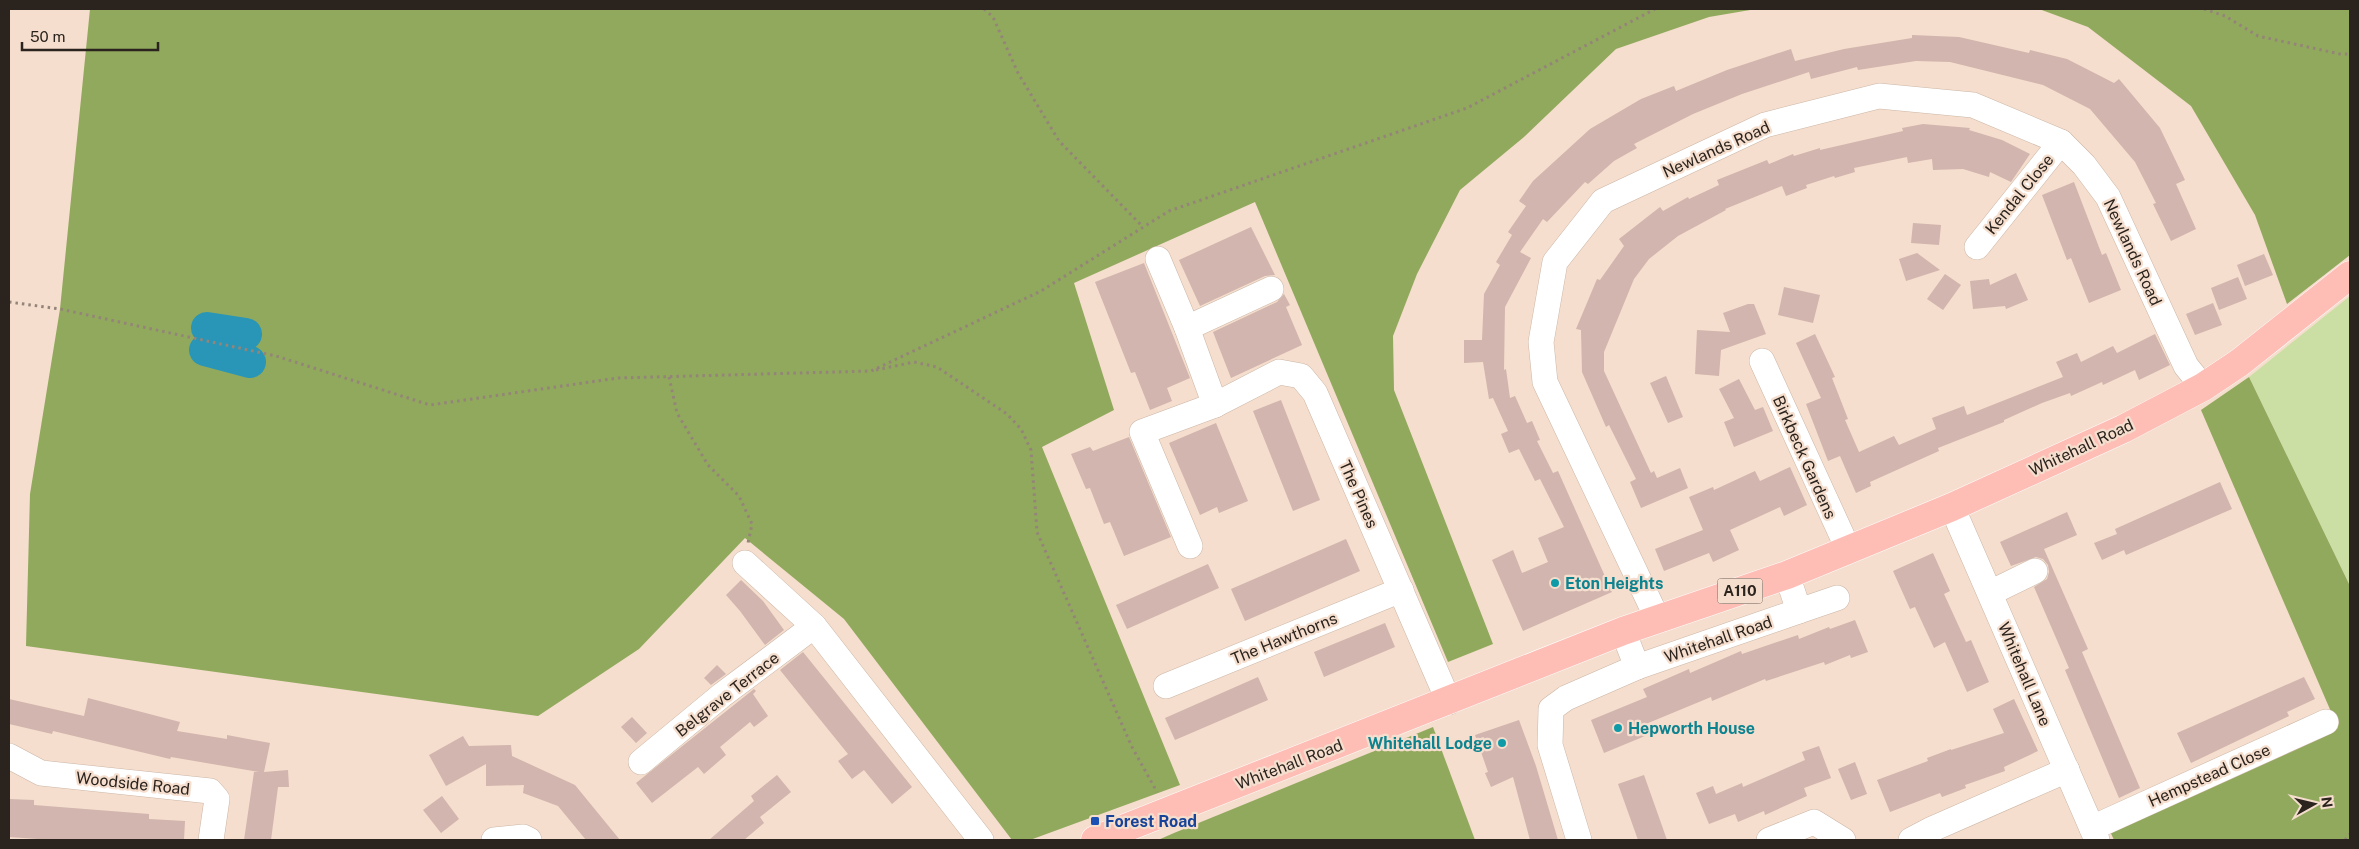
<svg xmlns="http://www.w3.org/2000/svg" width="2359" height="849" font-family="'Public Sans',sans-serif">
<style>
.green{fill:#cbdfa5}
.forest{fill:#91a95d}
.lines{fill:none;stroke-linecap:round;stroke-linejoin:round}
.river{stroke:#2996b8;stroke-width:32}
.building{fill:#d1b5ae}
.minor-casing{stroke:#ccb6a6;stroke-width:26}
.major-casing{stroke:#fff;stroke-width:29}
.path{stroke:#948479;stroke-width:3;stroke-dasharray:2.5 4;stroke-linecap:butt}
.minor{stroke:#fff;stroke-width:25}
.major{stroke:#febeb6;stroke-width:28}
.culture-dot{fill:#0f9aa8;stroke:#f5decd;stroke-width:2}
.transit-dot{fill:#1a4fb4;stroke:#f5decd;stroke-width:2}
.labels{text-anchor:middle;stroke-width:4.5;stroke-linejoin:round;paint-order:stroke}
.shield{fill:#f5decd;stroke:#685b52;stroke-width:1}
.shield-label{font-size:15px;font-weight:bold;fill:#2b231d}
.street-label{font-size:16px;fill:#2b231d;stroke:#f5decd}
.culture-label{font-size:16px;font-weight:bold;fill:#0d838f;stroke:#f5decd;text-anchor:start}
.transit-label{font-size:16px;font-weight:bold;fill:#164399;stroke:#f5decd;text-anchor:start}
</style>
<rect width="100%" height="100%" fill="#f5decd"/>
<polygon class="green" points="2350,296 2350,586 2249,377"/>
<g class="forest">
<polygon points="90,9 1756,9 1709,17 1616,49 1524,137 1460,190 1417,274 1393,336 1394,390 1493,644 1448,662 1255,202 1074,283 1114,410 1042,447 1180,785 1030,840 1012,840 844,619 745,538 639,649 538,716 26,646 30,494 60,309"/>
<polygon points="2039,9 2350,9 2350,255 2287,304 2255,215 2191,106 2088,27"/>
<polygon points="2249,377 2350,586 2350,840 2114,840 2108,827 2338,728 2201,410"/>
<polygon points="1433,727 1475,840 1158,840 1174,833"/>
</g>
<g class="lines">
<g class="river">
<polyline points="207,328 246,334"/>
<polyline points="205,350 250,362"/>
</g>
</g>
<g class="building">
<polygon points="1912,35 1959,37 2029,53 2030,50 2067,59 2114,83 2119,79 2160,128 2185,180 2176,184 2196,229 2171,241 2153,204 2156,203 2135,162 2090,109 2043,85 1950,62 1916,61 1858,70 1857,67 1811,79 1809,72 1742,94 1693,114 1634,144 1637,148 1614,161 1588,184 1585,182 1547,222 1543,219 1520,252 1531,258 1505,307 1504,370 1506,369 1510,398 1515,396 1527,423 1532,421 1540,440 1537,441 1553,473 1558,471 1612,592 1523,631 1492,560 1513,550 1522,573 1548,562 1538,538 1564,527 1540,479 1535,481 1519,449 1509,453 1501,434 1508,431 1493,398 1489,399 1483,362 1464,363 1464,340 1482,340 1484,294 1500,265 1496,262 1512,235 1508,232 1526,206 1519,201 1533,181 1590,129 1641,99 1674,86 1676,91 1727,70 1791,49 1795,61 1844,49 1912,38"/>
<polygon points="1923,124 1970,128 1969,130 2002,140 2030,154 2011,182 1990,172 1989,177 1963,169 1933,170 1932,159 1908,163 1907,157 1854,168 1855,172 1835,178 1834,176 1806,185 1807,188 1786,196 1782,186 1725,209 1726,210 1678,236 1649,259 1634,279 1604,352 1604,371 1651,473 1654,471 1657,478 1680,468 1688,488 1641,508 1630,482 1636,479 1609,425 1606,427 1582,372 1581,330 1576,329 1597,279 1600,280 1624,246 1619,239 1660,207 1663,211 1688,197 1689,199 1719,185 1717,180 1767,160 1769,164 1793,154 1794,156 1820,148 1820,150 1903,131 1902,128"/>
<polygon points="2074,182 2102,255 2106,253 2121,290 2089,303 2071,258 2067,260 2042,195"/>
<polygon points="1913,223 1941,225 1939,245 1911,243"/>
<polygon points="1251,227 1275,275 1265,276 1200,306 1179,260"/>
<polygon points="1917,253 1940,270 1906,281 1899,259"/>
<polygon points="2264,254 2273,275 2245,286 2237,265"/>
<polygon points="1144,263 1190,378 1167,388 1172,401 1150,410 1135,372 1131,373 1095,282"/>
<polygon points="2016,273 2028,300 2006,309 2005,306 1973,309 1970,281 1989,279 1990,285"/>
<polygon points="1945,274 1961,285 1943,310 1927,299"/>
<polygon points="2238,277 2247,299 2219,310 2211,288"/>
<polygon points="1784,287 1820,295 1813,323 1778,315"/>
<polygon points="1284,294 1290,305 1286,307 1302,345 1231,378 1213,332 1277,302"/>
<polygon points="2213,303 2222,325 2195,335 2186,314"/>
<polygon points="1748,304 1754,304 1766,334 1721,350 1719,376 1695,374 1697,330 1730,332 1723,313"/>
<polygon points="1815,334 1835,377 1832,378 1848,419 1845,420 1859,452 1894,436 1899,445 1936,429 1932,418 1964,406 1967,415 2063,377 2056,362 2077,353 2081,362 2113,346 2117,353 2155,334 2170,365 2139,380 2135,370 2103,385 2102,382 2071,396 2070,393 2042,403 2004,420 2004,422 1938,448 1939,451 1870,482 1871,486 1856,493 1840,456 1828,461 1806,404 1821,398 1796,343"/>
<polygon points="1666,376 1683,417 1668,423 1650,383"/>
<polygon points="1739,379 1755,410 1763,407 1773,431 1734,447 1724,422 1734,418 1719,389"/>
<polygon points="1281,400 1320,500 1293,511 1253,411"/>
<polygon points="1216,423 1248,501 1219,513 1217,507 1200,515 1169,443"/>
<polygon points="1129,437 1171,537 1124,556 1110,522 1104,524 1090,488 1086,489 1071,454 1090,447 1093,451"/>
<polygon points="1790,467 1807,505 1784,516 1780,507 1730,530 1739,550 1713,562 1709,553 1664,571 1655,549 1703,530 1689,497 1713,487 1714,490 1755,471 1760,481"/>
<polygon points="2220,482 2232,509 2126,555 2124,550 2102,560 2094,543 2117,534 2115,529"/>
<polygon points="2067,512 2077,535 2044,549 2088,649 2082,652 2140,788 2119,798 2065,670 2069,668 2034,587 2047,579 2049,572 2048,565 2043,559 2036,557 2011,566 2000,542"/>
<polygon points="1346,539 1360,571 1245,621 1231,589"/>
<polygon points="1933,553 1950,591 1944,594 1966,642 1971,640 1989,682 1967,692 1945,642 1934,648 1915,607 1910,609 1893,571"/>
<polygon points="1208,564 1219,588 1127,629 1116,605"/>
<polygon points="741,580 763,601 784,630 765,645 740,611 726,595"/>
<polygon points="1855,620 1868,652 1851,658 1850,655 1825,665 1824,662 1766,681 1765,679 1712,701 1711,697 1641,726 1645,736 1604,753 1591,720 1647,697 1643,689 1689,669 1690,673 1741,651 1742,654 1798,635 1799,639 1829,627 1830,629"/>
<polygon points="1385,623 1395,647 1324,677 1314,652"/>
<polygon points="803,652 912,787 892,804 864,770 852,779 838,761 848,754 780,670"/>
<polygon points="717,665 726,674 711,685 704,678"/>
<polygon points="1258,677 1268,700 1175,740 1165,718"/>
<polygon points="2304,677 2315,699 2287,712 2289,716 2191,763 2177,733"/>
<polygon points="754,689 756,691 753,694 768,716 754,727 750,722 720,747 726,755 704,774 698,767 652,803 636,783"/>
<polygon points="88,698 180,722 177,731 227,739 227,735 270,743 264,772 288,770 289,787 278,787 271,840 244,840 254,772 259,772 171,757 170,759 53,731 52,734 9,724 9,699 84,716"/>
<polygon points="2014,699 2038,751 2004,767 2005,771 1965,785 1966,788 1942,797 1940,793 1890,812 1877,780 1928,761 1927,758 1951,749 1951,750 2004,733 1993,709"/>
<polygon points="632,717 647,733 636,743 621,727"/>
<polygon points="1519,720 1536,766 1558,840 1530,840 1513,777 1491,787 1485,773 1488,772 1475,735"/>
<polygon points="463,736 469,746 511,745 512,756 575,785 620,840 586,840 558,806 523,793 524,785 486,786 486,764 446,786 429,755"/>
<polygon points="1819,746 1831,778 1804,788 1807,796 1765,815 1764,811 1738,822 1735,814 1709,824 1696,793 1713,786 1716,794 1742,783 1743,787 1805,760 1802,752"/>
<polygon points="1855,762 1867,794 1851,800 1838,769"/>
<polygon points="777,775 791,792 760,817 764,823 744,840 709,840 754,801 751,796"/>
<polygon points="1644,775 1661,823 1667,840 1638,840 1618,784"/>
<polygon points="442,796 459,819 441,833 423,810"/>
<polygon points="9,799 34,800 34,805 149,814 149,819 185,821 184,840 52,840 9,837"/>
</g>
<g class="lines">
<g class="minor-casing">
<g id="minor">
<polyline points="1977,247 2061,142"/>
<polyline points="1158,259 1187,328 1215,405"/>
<polyline points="1187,328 1271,289"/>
<polyline points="1762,361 1849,551"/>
<polyline points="1952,507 2097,840"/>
<polyline points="1190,546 1142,432 1215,405 1279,372 1301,376 1315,393 1449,702"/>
<polyline points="745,563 814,626 981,840"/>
<polyline points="1990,593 2035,571"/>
<polyline points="1799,611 1837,598"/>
<polyline points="1658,620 1545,382 1541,342 1555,262 1603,201 1765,125 1879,96 1973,105 2061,142 2084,165 2108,197 2186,366 2203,387"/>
<polyline points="1637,667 1799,611 1787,575"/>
<polyline points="1166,686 1401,590"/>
<polyline points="9,756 41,773 210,791 217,799 211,840"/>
<polyline points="641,762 722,695 814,626"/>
<polyline points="2092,828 2326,722"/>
<polyline points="494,840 523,837 529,840"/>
<polyline points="1579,840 1550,745 1551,709 1566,698 1637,667 1623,631"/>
<polyline points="1769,840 1814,822 1843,840"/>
<polyline points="1911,840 1930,830 2067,770"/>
</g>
</g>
<g class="major-casing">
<polyline id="major" points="1095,840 1623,631 1787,575 1952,507 2123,429 2203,387 2239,363 2350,275"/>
</g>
<g class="path">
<polyline points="984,9 993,17 1018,73 1059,141 1143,227"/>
<polyline points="2204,9 2225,16 2258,36 2340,54 2350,54"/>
<polyline points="9,302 60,309 276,356 430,405 618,378 871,371 1041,291 1169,211 1467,108 1655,9"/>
<polyline points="876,370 914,362 937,367 1007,414 1021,429 1031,450 1037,532 1132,747 1157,792"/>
<polyline points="669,377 677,413 708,465 739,496 752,524 748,543"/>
<polyline points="2345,840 2350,834"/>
</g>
<use href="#minor" class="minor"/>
<use href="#major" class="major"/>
</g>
<g class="culture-dot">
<circle cx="1555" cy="583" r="5"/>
<circle cx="1618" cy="728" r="5"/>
<circle cx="1502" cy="743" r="5"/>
</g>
<rect class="transit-dot" x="1090" y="816" width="10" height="10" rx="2.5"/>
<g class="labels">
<rect class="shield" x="1717.5" y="578.5" width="45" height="25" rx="4"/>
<g class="shield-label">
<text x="1740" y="596">A110</text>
</g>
<g class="street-label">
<text transform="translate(1716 149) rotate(-24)" y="6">Newlands Road</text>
<text transform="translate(2019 194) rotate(-51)" y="6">Kendal Close</text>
<text transform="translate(2133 252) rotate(65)" y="6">Newlands Road</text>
<text transform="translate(2081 447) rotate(-25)" y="6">Whitehall Road</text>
<text transform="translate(1805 457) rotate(66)" y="6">Birkbeck Gardens</text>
<text transform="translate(1359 494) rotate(66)" y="6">The Pines</text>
<text transform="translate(1284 638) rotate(-22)" y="6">The Hawthorns</text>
<text transform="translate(1718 639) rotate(-19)" y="6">Whitehall Road</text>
<text transform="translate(2025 674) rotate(67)" y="6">Whitehall Lane</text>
<text transform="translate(727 694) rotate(-38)" y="6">Belgrave Terrace</text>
<text transform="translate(1289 764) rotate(-21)" y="6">Whitehall Road</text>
<text transform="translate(2209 775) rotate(-24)" y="6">Hempstead Close</text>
<text transform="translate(133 783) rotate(6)" y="6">Woodside Road</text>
</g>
<g class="culture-label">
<text x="1565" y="589">Eton Heights</text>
<text x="1628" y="734">Hepworth House</text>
<text x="1492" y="749" text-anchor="end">Whitehall Lodge</text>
</g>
<g class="transit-label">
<text x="1105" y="827">Forest Road</text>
</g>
</g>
<rect width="2359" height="849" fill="none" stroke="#2b231d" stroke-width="20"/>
<g transform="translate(2314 804) rotate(82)" stroke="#f5decd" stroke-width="4" paint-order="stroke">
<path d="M0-4L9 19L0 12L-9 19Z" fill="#2b231d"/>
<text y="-8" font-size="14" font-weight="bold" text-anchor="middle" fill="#2b231d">N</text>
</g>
<path d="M22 42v8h136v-8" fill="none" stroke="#2b231d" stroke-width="2.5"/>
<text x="30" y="42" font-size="15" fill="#2b231d" stroke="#f5decd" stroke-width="4" paint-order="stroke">50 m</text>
</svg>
